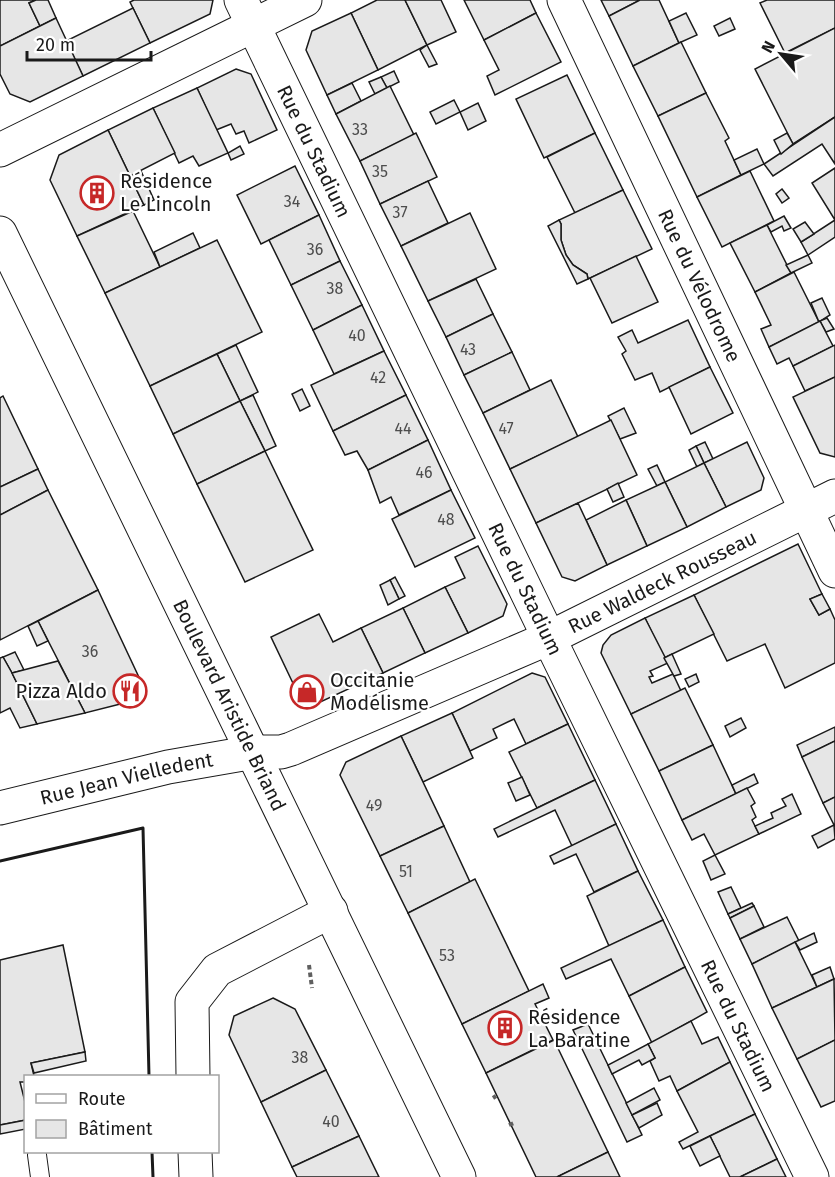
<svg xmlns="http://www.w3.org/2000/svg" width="835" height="1177" font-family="'Fira Sans',sans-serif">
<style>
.building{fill:#e6e6e6;stroke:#1a1a1a;stroke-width:1.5}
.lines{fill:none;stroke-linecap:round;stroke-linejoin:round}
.lane-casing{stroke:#1a1a1a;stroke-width:20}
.street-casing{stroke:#1a1a1a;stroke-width:35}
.secondary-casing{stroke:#1a1a1a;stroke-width:35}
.path{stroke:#5f5f5f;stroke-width:4;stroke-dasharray:4.5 3;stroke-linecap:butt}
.lane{stroke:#fff;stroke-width:18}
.street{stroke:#fff;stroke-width:33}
.secondary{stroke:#fff;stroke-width:33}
.wall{stroke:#1a1a1a;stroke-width:3}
.labels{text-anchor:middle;stroke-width:4.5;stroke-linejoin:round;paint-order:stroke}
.number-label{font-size:16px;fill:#4d4d4d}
.street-label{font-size:20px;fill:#1a1a1a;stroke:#fff}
.poi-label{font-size:20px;fill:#1a1a1a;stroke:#fff;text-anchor:start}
</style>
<rect width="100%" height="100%" fill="#fff"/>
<g class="building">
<polygon points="0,0 36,0 29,3 40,26 0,46"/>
<polygon points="36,0 48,0 56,18 40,26 29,3"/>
<polygon points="134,0 213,0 210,14 150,43 130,2"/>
<polygon points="377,0 405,0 427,45 378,70 351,13"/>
<polygon points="405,0 441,0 456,32 427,45"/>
<polygon points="464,0 530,0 536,13 484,40"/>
<polygon points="601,0 640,0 609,16"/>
<polygon points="640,0 659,0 679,43 633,66 609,16"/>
<polygon points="767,0 835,0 835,28 785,53 760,3"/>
<polygon points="133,8 150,43 83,76 66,41"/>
<polygon points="351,13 378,70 327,95 306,50 312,31"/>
<polygon points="536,13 561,62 495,95 487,76 499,70 484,40"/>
<polygon points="686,13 697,35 679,43 669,21"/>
<polygon points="56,18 83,76 30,102 10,94 0,74 0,46"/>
<polygon points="730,18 735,29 719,36 714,26"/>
<polygon points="835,28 835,117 793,144 755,69"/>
<polygon points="681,42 706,93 658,116 633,66"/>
<polygon points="427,45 437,64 429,67 420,50"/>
<polygon points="236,69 251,74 277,130 249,143 244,131 236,134 231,124 216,130 197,88"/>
<polygon points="394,71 399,82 387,88 381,77"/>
<polygon points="567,75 595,133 544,158 516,99"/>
<polygon points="381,77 387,88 375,94 369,82"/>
<polygon points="352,83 361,101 336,114 327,95"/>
<polygon points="390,86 414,135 360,161 336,114"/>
<polygon points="197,88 228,153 199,166 193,156 179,163 153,108"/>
<polygon points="706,93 729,138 725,141 741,175 697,197 658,116"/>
<polygon points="454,100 460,112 436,124 430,112"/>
<polygon points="478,103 486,121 468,130 460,112"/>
<polygon points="153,108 175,153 130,176 108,130"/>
<polygon points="835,117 835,164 822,144 773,176 764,164"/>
<polygon points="108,130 144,205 77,236 50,180 59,155"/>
<polygon points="416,133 437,177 380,204 360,161"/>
<polygon points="595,133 623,190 575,213 547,157"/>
<polygon points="787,133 793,144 781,154 774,140"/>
<polygon points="240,146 244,154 231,160 228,153"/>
<polygon points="757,149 764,164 741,175 734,160"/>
<polygon points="295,166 319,215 261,244 237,195"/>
<polygon points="835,168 835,220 812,183"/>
<polygon points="141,171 154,200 144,205 130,176"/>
<polygon points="750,171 774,221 722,247 697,197"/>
<polygon points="428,181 448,223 401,246 380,204"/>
<polygon points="782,189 789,198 782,203 776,194"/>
<polygon points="623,190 652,249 588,279 587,274 573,265 566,255 561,240 561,224 559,220"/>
<polygon points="133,211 160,267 105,293 77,236"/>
<polygon points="470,213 496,269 428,301 401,246"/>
<polygon points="319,215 340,261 291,285 269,240"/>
<polygon points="784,216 791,228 784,231 782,226 771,232 767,225"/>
<polygon points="559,220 561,224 561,240 566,255 573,265 587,274 588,279 577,284 548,226"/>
<polygon points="835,220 835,237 808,255 801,242"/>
<polygon points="805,222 814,234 801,242 793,229"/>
<polygon points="767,225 791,273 755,292 730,243"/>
<polygon points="193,233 200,248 160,267 154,252"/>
<polygon points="217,240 262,332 150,386 105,293"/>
<polygon points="808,255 812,263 791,273 786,265"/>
<polygon points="636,256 658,302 612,323 590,278"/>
<polygon points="340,261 362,305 313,330 291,285"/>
<polygon points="794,272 819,322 769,347 761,329 771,325 755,292"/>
<polygon points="476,279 493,314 446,337 428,301"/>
<polygon points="822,298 830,315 819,322 811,303"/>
<polygon points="362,305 384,351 334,374 313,330"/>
<polygon points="493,314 512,352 464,375 446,337"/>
<polygon points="827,318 834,329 826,332 820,321"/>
<polygon points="688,320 710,367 660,392 652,373 635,380 622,354 626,351 618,337 632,330 638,343"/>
<polygon points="820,321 833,346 793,366 789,358 777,364 769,347"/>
<polygon points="236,345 258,392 240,401 217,354"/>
<polygon points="835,345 835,377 805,391 793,366"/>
<polygon points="384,351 406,395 333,431 311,385"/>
<polygon points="512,352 530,390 483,413 464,375"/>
<polygon points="217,354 240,401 173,434 150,386"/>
<polygon points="710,367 733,413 691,434 669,387"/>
<polygon points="835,377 835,457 820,453 793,397"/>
<polygon points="551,380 578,437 510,469 483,413"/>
<polygon points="302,389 310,406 300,411 292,394"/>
<polygon points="253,395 276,446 265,451 240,401"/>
<polygon points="406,395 428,440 368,470 357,451 345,455 333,431"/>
<polygon points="3,396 38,469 0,487 0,398"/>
<polygon points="240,401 265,451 197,484 173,434"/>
<polygon points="624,408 636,433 620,439 608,416"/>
<polygon points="611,420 637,475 536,523 510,469"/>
<polygon points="428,440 451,490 399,515 391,497 380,503 368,470"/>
<polygon points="705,442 713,459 704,463 696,446"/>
<polygon points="747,442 764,478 761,490 726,507 704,463"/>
<polygon points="696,446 704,463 697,467 689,450"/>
<polygon points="265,451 313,550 245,582 197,484"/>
<polygon points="704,463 726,507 687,527 665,482"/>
<polygon points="657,465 665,482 657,486 648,469"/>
<polygon points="38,469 48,490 0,515 0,487"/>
<polygon points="665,482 687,527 647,546 626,500"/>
<polygon points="618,483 624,497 613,502 607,489"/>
<polygon points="48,490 98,590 0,640 0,515"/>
<polygon points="451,490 475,538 415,567 392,519"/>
<polygon points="626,500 647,546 607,565 586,520"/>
<polygon points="578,503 607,565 575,581 562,577 536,523"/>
<polygon points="798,544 822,594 810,599 819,615 830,609 835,620 835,663 785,688 765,644 727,661 694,595"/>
<polygon points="478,546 507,604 503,616 468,633 445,587 465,578 455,557"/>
<polygon points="395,577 405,596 399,599 390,580"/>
<polygon points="390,580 399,599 388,605 380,585"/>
<polygon points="445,587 468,633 425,653 403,608"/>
<polygon points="98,590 144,688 136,700 85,713 38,621"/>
<polygon points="822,594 830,609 819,615 810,599"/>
<polygon points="694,595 714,634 664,658 645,618"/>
<polygon points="403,608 425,653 383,673 361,628"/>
<polygon points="319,614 333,642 361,628 383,673 316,704 300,698 271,637"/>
<polygon points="645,618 668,663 650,671 653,676 649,677 652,683 673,674 681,691 631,714 601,653 603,645 611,635"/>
<polygon points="38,621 48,641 37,646 28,626"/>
<polygon points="15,652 24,670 12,673 3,657"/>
<polygon points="672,654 681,674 674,676 664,658"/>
<polygon points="3,657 12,673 37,724 20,728 10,708 0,713 0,658"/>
<polygon points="58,661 85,713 37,724 12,673"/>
<polygon points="532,673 545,677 568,724 526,744 514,719 493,729 497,738 470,751 452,713"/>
<polygon points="696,674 699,682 689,687 685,679"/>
<polygon points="685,688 713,745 659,771 631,714"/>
<polygon points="452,713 473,758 423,782 401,736"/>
<polygon points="741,718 746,728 730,737 725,726"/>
<polygon points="568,724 595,780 537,808 509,752"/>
<polygon points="835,727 835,741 802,757 797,745"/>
<polygon points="401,736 444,826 380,856 340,775 346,762"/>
<polygon points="835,741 835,797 823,803 802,757"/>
<polygon points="713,745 736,794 682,820 659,771"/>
<polygon points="754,774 758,783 736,794 732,785"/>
<polygon points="522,777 530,795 516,801 508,783"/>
<polygon points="595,780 616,824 572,846 555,810 498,837 494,829"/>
<polygon points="747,788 755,803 751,806 756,817 752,820 759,834 715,855 704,834 692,840 682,820"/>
<polygon points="792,794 801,814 759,834 755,826 773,818 771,813 786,806 782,799"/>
<polygon points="835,797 835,827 823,803"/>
<polygon points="616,824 638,871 594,892 576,854 554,864 550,856"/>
<polygon points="834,825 835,839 818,848 812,836"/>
<polygon points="444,826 470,882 408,913 380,856"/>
<polygon points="715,855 725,874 711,880 703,861"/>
<polygon points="638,871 663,920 609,946 587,896"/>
<polygon points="475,879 529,991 462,1024 408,913"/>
<polygon points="731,887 741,908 728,914 718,892"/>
<polygon points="752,903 754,906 730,918 728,914"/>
<polygon points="754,906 764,927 740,939 730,918"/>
<polygon points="787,917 799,941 752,964 740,939"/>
<polygon points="663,920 685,967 629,996 611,959 566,979 561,968"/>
<polygon points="814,933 817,942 800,950 795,942"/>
<polygon points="795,942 817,987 772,1008 752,964"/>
<polygon points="63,945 85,1052 31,1063 34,1076 26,1076 26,1082 20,1082 26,1106 26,1120 0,1125 0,960"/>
<polygon points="685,967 707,1012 652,1043 629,996"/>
<polygon points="830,967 834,979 817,987 812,975"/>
<polygon points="834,979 835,1040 797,1059 772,1008"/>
<polygon points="543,984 549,998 535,1004 553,1040 486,1073 462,1024"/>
<polygon points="273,998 295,1009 326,1070 261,1102 229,1035 234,1016"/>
<polygon points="691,1021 702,1044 718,1037 730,1062 677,1091 670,1076 659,1081 650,1061 655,1058 648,1044"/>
<polygon points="588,1024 642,1135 627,1142 573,1030"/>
<polygon points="554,1040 608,1152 557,1177 536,1177 486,1073"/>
<polygon points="835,1040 835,1101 821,1107 797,1059"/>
<polygon points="648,1044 655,1058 642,1065 639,1060 612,1074 608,1065"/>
<polygon points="85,1052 86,1061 34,1073 31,1063"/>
<polygon points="730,1062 755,1114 683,1149 679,1142 698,1132 677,1091"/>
<polygon points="326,1070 359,1136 292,1167 261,1102"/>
<polygon points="654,1088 660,1100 632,1115 626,1103"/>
<polygon points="657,1103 662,1115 639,1128 632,1115"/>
<polygon points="755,1114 777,1159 740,1177 730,1177 710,1136"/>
<polygon points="26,1120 26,1129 0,1134 0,1125"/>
<polygon points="359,1136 379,1177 297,1177 292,1167"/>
<polygon points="710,1136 720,1156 700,1166 690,1146"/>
<polygon points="608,1152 620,1177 557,1177"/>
<polygon points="777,1159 786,1177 740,1177"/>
</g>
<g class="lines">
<g class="lane-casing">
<polyline id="lane" points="37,1155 40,1177"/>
</g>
<g class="street-casing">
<g id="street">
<path id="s1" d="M 241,0 L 549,638 L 812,1177"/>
<path id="s2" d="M 564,0 L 835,571"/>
<polyline points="0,150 305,0"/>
<path id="s3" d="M 0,808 L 168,767 L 254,752 L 281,752 L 291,749 L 549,638 L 835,496"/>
<polyline points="193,1076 192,1002 217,970 331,911"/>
<polyline points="195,1152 196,1177"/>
</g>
</g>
<g class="secondary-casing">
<g id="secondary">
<path id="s4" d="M 0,233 L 459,1177"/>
</g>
</g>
<g class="path">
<polyline points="309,965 312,988"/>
<polyline points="493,1098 496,1096"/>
<polyline points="509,1125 514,1123"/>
</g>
<use href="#lane" class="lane"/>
<use href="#street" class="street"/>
<use href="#secondary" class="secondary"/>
<g class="wall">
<polyline points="0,861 143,828 149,1076"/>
<polyline points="152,1152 153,1177"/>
</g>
</g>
<defs>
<g id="building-ring" transform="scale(1.725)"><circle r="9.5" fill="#fff" stroke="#c62828" stroke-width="1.5"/><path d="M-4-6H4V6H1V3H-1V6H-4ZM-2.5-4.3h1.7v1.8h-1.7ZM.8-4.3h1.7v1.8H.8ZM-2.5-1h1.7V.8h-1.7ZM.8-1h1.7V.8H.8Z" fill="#c62828"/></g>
<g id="restaurant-ring" transform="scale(1.725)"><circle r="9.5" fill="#fff" stroke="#c62828" stroke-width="1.5"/><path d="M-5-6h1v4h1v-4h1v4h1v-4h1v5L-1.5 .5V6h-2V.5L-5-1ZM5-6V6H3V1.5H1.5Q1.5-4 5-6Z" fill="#c62828"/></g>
<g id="shop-ring" transform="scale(1.725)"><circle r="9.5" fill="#fff" stroke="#c62828" stroke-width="1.5"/><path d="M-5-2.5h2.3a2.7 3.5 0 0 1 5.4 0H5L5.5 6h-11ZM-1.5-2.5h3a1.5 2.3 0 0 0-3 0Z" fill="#c62828"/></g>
</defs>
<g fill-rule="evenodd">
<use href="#building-ring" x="97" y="193"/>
<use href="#restaurant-ring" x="130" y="691"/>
<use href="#shop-ring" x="307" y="692"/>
<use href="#building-ring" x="505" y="1028"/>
</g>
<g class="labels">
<g class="number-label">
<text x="360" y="135">33</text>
<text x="380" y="177">35</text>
<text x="292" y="207">34</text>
<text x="400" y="218">37</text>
<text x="315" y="255">36</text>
<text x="335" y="294">38</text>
<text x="357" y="341">40</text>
<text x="468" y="355">43</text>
<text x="378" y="383">42</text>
<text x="403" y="434">44</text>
<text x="506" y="434">47</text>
<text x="424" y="478">46</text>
<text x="446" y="525">48</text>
<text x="90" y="657">36</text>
<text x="374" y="811">49</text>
<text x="406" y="877">51</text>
<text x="447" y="961">53</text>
<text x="300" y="1063">38</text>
<text x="331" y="1127">40</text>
</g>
<g class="street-label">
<text dy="7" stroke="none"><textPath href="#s1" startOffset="168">Rue du Stadium</textPath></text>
<text dy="7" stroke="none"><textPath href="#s2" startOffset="316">Rue du Vélodrome</textPath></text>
<text dy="7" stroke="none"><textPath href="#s3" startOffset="705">Rue Waldeck Rousseau</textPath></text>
<text dy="7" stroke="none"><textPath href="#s1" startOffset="654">Rue du Stadium</textPath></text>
<text dy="7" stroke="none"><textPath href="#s4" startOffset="525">Boulevard Aristide Briand</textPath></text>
<text dy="7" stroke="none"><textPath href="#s3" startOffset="130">Rue Jean Vielledent</textPath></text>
<text dy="7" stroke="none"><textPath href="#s1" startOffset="1140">Rue du Stadium</textPath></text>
</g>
<g class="poi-label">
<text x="120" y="188">Résidence<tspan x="120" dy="23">Le Lincoln</tspan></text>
<text x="330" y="687">Occitanie<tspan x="330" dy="23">Modélisme</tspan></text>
<text x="107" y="698" text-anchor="end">Pizza Aldo</text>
<text x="528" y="1024">Résidence<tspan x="528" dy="23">La Baratine</tspan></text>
</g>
</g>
<rect x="24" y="1075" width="195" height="78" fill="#ffffff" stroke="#a3a3a3" stroke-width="1.5"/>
<rect x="36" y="1094" width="30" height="9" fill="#ffffff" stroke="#a3a3a3" stroke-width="1.5"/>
<text x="78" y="1105" font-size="18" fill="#1a1a1a">Route</text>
<rect x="36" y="1120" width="30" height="18" fill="#e6e6e6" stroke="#a3a3a3" stroke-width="1.5"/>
<text x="78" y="1135" font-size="18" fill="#1a1a1a">Bâtiment</text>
<g transform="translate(781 54) rotate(299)" stroke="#ffffff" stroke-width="4.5" paint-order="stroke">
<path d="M0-4.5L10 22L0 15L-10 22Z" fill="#1a1a1a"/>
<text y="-9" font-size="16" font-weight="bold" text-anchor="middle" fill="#1a1a1a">N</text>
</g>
<path d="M27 51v9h124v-9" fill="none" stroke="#1a1a1a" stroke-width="3"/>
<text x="36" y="51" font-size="18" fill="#1a1a1a" stroke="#ffffff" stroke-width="4.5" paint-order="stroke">20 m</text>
</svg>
